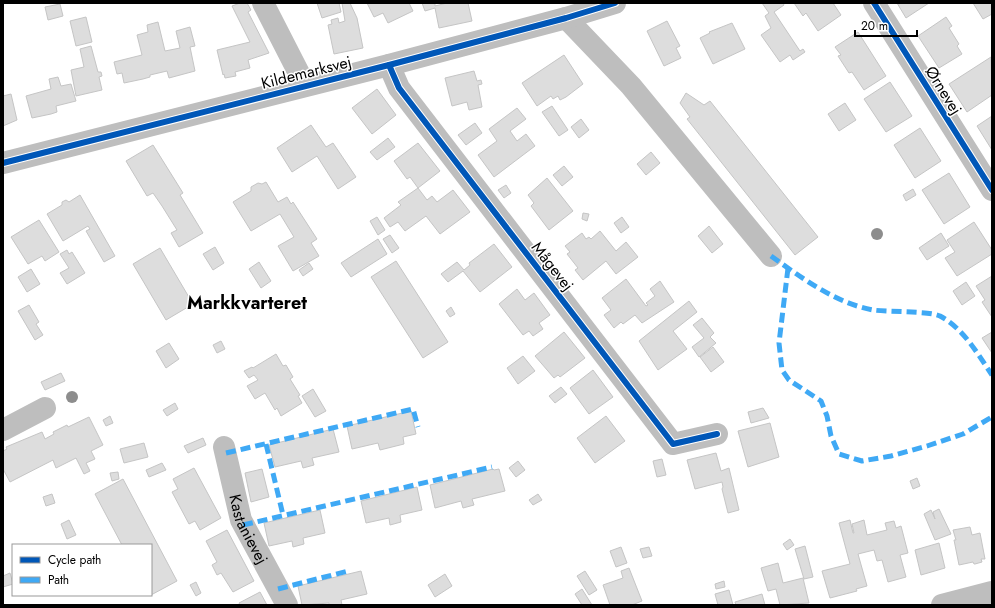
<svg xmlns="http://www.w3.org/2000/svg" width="995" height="608" font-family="Jost,sans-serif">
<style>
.building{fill:#ddd;stroke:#c5c5c5}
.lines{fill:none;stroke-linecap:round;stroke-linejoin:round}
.minor{stroke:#bebebe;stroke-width:22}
.quiet{stroke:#3fa9f5;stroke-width:5;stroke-dasharray:10 5;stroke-linecap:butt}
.cycleway-casing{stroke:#fff;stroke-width:8}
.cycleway{stroke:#0057b8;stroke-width:6}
.tree{fill:#8d8d8d}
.labels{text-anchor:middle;stroke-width:3;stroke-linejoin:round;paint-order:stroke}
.street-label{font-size:16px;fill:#000;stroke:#fff}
.quarter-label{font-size:18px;font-weight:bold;fill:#000;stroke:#fff}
</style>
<rect width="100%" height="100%" fill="#fff"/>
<g class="building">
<polygon points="240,3 247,3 251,10 248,12 269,53 248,60 250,68 235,72 236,76 225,78 224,74 223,75 217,50 250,42 232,6"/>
<polygon points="317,3 339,3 341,12 322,18"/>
<polygon points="342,3 350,3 357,18 363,48 334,54 328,25 332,24 331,20 338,18 339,23 345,21"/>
<polygon points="367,3 409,3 413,11 388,23 383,13 374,17"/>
<polygon points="422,3 435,3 435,6 447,3 468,3 472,21 439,28 435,8 425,11"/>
<polygon points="762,3 783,3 784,5 774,12 800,51 803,49 805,52 793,60 790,55 780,62 761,35 771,28 765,16 769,13"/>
<polygon points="794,3 833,3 841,15 818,31 806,13 803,16"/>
<polygon points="897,3 929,3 906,18"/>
<polygon points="973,3 992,3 992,14 983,19"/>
<polygon points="60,4 63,16 48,20 45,7"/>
<polygon points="86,17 92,42 76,46 70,21"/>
<polygon points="946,17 952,26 949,28 959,44 957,46 962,54 939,68 918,36"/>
<polygon points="667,21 680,46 676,48 681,58 664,66 647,31"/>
<polygon points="158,22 165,51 180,48 176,31 190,27 195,46 190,47 195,71 169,78 167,71 150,75 150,77 143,79 124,83 122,73 117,74 114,62 142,55 137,35 148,32 147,25"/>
<polygon points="732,23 745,49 713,64 700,38 710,33 709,32"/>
<polygon points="858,32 886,76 864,90 852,72 849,73 838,56 841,55 835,47"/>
<polygon points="91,46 98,72 101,72 102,76 99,77 102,90 76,96 71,70 84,67 80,49"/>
<polygon points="564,55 583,84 566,97 560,100 558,96 553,99 551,96 537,106 522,83"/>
<polygon points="991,57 992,95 967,112 949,84"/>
<polygon points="474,71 477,81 481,80 482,84 478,85 482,107 469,110 467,102 452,106 445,78"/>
<polygon points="58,77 61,86 71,84 76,101 56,106 57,112 51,114 32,118 26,96 51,89 49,79"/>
<polygon points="890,82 912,116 886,132 864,99"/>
<polygon points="377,89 396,115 372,134 352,108"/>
<polygon points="686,93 704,105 710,101 818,237 795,255 687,119 690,117 680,103"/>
<polygon points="11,94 17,120 3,126 3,96"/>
<polygon points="845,103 856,120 839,131 828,114"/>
<polygon points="552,106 568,130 559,136 542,112"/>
<polygon points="517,108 526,119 510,131 517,141 526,134 535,146 494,177 478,155 497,141 489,129"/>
<polygon points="992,116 992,150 977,126"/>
<polygon points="581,119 589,130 579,138 571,127"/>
<polygon points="475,123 482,133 466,145 458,135"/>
<polygon points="311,125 326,147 333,143 356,177 338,189 317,156 292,172 277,148"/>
<polygon points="920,128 941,161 915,178 894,145"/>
<polygon points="388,138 395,147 377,160 370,152"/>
<polygon points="418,143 440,171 418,188 410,177 407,179 394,161"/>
<polygon points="153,145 183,193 180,195 203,233 179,247 171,233 177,230 162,206 153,193 147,196 126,161"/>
<polygon points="651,152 660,163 646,175 637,164"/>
<polygon points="564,166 573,177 562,186 553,175"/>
<polygon points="949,173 970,207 944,224 922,190"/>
<polygon points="547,178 573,211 549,230 531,206 534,203 528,195"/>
<polygon points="266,182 278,202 287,197 291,204 293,202 317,239 311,243 319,256 293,271 278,246 294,237 280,214 251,231 233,202 251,191 251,187 258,183 262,184"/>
<polygon points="506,185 511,193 504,198 498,190"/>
<polygon points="418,188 427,200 432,196 437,202 453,190 470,212 440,234 426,216 405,231 398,222 390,227 384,218 401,205 398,202"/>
<polygon points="913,189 916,195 906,201 903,195"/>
<polygon points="80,195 115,256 104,262 86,231 90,229 88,226 63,241 47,214 62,205 62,202 66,200 69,202"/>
<polygon points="583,213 589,214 587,221 582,219"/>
<polygon points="377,217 385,230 378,235 370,221"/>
<polygon points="622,217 629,227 621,233 614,223"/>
<polygon points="39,220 59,252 45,261 42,256 28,264 11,237"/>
<polygon points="974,222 992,250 992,254 957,276 945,258 955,252 947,240"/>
<polygon points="709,226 723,244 712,253 698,236"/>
<polygon points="600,231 616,251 626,242 638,257 616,274 606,261 583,280 575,270 578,268 567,254 570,252 565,246 582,233 586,239 589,237 591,239"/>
<polygon points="941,233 949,246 927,260 919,248"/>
<polygon points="390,235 399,248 392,253 383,239"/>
<polygon points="378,239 387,254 351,277 341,263"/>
<polygon points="494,244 512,267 480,292 463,271 448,282 441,274 457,262 464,270 470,265 469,263"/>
<polygon points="215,247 224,263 213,270 203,254"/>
<polygon points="160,248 193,304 166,320 133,264"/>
<polygon points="67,250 69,254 72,252 85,273 67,284 60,273 69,268 60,254"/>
<polygon points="396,261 448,342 423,358 371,277"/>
<polygon points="259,262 271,281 261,288 249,269"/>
<polygon points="309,263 313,269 303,276 299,270"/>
<polygon points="31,269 40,284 27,292 18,277"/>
<polygon points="992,276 992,317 982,302 985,300 976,286"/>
<polygon points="626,279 646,306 648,305 646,303 655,296 650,289 660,281 674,302 642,323 635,315 623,324 621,322 614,328 604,315 611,310 602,298"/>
<polygon points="966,282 975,296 962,305 953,291"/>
<polygon points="517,289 525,300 534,293 550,315 539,323 543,329 533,336 529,331 523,335 499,304"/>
<polygon points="689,301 697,312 673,331 687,349 658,370 639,341"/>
<polygon points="29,305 39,322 36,324 43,335 35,340 18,311"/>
<polygon points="451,307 455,314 450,317 446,311"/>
<polygon points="702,318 714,333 710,337 716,343 699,357 692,347 704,338 693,325"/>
<polygon points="564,332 585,358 560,377 558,375 554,378 535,356"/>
<polygon points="992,332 992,353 982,338"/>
<polygon points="221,341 225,349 217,353 213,345"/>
<polygon points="169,343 179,359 166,368 156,351"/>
<polygon points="713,347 724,362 711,372 700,357"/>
<polygon points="276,354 283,366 286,365 293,377 290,379 300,395 298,396 302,403 281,416 277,408 275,410 265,393 255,399 247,386 258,380 254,375 249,378 244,371 252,367 253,368"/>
<polygon points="523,356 535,371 518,384 507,368"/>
<polygon points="593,370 613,397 589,414 570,388"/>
<polygon points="61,373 65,381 45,390 41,382"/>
<polygon points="561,387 567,394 555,403 549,396"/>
<polygon points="313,389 326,411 315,417 302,396"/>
<polygon points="175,403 178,409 167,416 163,410"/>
<polygon points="763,408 769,418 751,423 748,412"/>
<polygon points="411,411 416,434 403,437 404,444 380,450 378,443 352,449 347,426"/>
<polygon points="110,416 113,423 106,426 103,420"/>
<polygon points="606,416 625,441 595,463 577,438"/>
<polygon points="89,417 103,445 91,451 95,459 86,463 90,471 84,474 76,458 56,468 53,460 10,482 3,469 3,451 7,449 6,447 42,432 45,439 54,434 53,432 67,425 68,427"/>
<polygon points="770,423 779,457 748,467 738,431"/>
<polygon points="333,429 339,452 312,458 314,465 303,468 301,461 275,467 269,445"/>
<polygon points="203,438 206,445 188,453 184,446"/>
<polygon points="144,443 148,457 124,463 120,449"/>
<polygon points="716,453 721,471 729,468 739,510 728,513 722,489 723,487 722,482 695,489 687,460"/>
<polygon points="662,459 666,475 657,477 653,461"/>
<polygon points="518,461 525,470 516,477 509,468"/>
<polygon points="162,463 166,470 149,477 146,470"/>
<polygon points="194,468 221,518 200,530 195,521 189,524 172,492 178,489 173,479"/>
<polygon points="262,469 269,497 251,502 245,473"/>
<polygon points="493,469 494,470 499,469 505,491 472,499 474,505 463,508 461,501 435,508 430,485"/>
<polygon points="118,472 119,479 112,481 110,473"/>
<polygon points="917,478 920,486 913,489 910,481"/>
<polygon points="123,479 177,581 151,595 151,545 122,545 95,494"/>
<polygon points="417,487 422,510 400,515 401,522 390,525 389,518 366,523 361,501"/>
<polygon points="52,494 55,503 46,506 43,497"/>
<polygon points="538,494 542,500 533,505 529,500"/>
<polygon points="939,509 951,534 935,540 924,514 931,510 935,519 933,512"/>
<polygon points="320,510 325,533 303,538 304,544 293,547 292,541 269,546 264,523"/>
<polygon points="69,520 76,535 67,539 61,524"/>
<polygon points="850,520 853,533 854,533 852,524 864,520 867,535 887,530 885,523 894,521 896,528 901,526 908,553 900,555 906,577 888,582 882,560 877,561 874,550 858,554 867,586 856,589 857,591 830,598 822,571 850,564 839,523"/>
<polygon points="970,527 972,535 980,533 985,559 981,559 982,562 975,564 974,564 973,562 959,565 954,540 956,540 953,530"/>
<polygon points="227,530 254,581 233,592 221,573 217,575 212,565 217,562 206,541"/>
<polygon points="790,539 794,545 787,550 783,544"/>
<polygon points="939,543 945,568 921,575 915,550"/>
<polygon points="805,546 813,577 804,579 795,549"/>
<polygon points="621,547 627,563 616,567 610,551"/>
<polygon points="649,547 652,556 643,558 640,549"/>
<polygon points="778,563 783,583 803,578 809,603 780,605 776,589 768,591 761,568"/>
<polygon points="629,568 642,601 632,605 610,605 603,585 623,578 621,571"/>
<polygon points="361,571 367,594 341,600 342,605 329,605 329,603 302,605 298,586"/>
<polygon points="585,571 597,590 589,595 577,576"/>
<polygon points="10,573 13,584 3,587 3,576"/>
<polygon points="445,574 452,586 435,597 428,585"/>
<polygon points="724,581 725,587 716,589 715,584"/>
<polygon points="196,582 201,593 196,596 190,585"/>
<polygon points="582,589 592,605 582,605 575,594"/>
<polygon points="729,590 733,605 718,605 715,594"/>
<polygon points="260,592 267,605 240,605 239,603"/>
<polygon points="762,594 765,605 736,605 735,602"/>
</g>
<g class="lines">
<g class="minor">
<polyline points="263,3 305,85"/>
<polyline points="874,3 992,190"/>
<polyline points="566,18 631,86 771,256"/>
<polyline points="389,65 399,88 673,444 717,434"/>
<polyline points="3,163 389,65 566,18 615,3"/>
<polyline points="3,430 45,408"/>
<path id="s1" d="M 224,447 L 241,520 L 287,605"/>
<polyline points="942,605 992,592"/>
</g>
<g class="quiet">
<path d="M 771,256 C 802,278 835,303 873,310 C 887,312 930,311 940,316 C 964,329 977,353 992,375"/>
<polyline points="788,268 779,343 782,370 789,380 821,401 827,416 831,436 839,454 862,461 891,456 927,446 963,434 992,417"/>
<polyline points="266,444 283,515"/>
<polyline points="226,453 413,409 418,427"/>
<polyline points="243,525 492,467"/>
<polyline points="278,589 348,571"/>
</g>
<g class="cycleway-casing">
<g id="cycleway">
<polyline points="874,3 992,190"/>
<polyline points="389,65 399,88 673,444 717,434"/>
<polyline points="3,163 389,65 566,18 615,3"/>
</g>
</g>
<use href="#cycleway" class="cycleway"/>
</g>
<g class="tree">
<circle cx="877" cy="234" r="6"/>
<circle cx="72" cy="397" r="6"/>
</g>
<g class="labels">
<g class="street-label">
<text transform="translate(306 72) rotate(-14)" y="6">Kildemarksvej</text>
<text transform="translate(944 90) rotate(58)" y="6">Ørnevej</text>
<text transform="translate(553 266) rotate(52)" y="6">Mågevej</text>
<text dy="6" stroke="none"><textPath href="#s1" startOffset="86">Kastanievej</textPath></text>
</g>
<g class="quarter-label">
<text x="247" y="309">Markkvarteret</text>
</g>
</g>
<rect width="995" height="608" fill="none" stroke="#000000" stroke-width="8"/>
<rect x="12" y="544" width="140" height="52" fill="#ffffff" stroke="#999999"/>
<rect x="20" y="557" width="20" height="6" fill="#0057b8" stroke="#999999"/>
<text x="48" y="564" font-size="12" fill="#000000">Cycle path</text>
<rect x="20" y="577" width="20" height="6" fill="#3fa9f5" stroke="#999999"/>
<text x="48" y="584" font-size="12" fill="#000000">Path</text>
<path d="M855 30v6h62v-6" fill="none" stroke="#000000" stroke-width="2"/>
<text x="861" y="30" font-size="12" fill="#000000" stroke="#ffffff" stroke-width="3" paint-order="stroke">20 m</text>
</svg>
